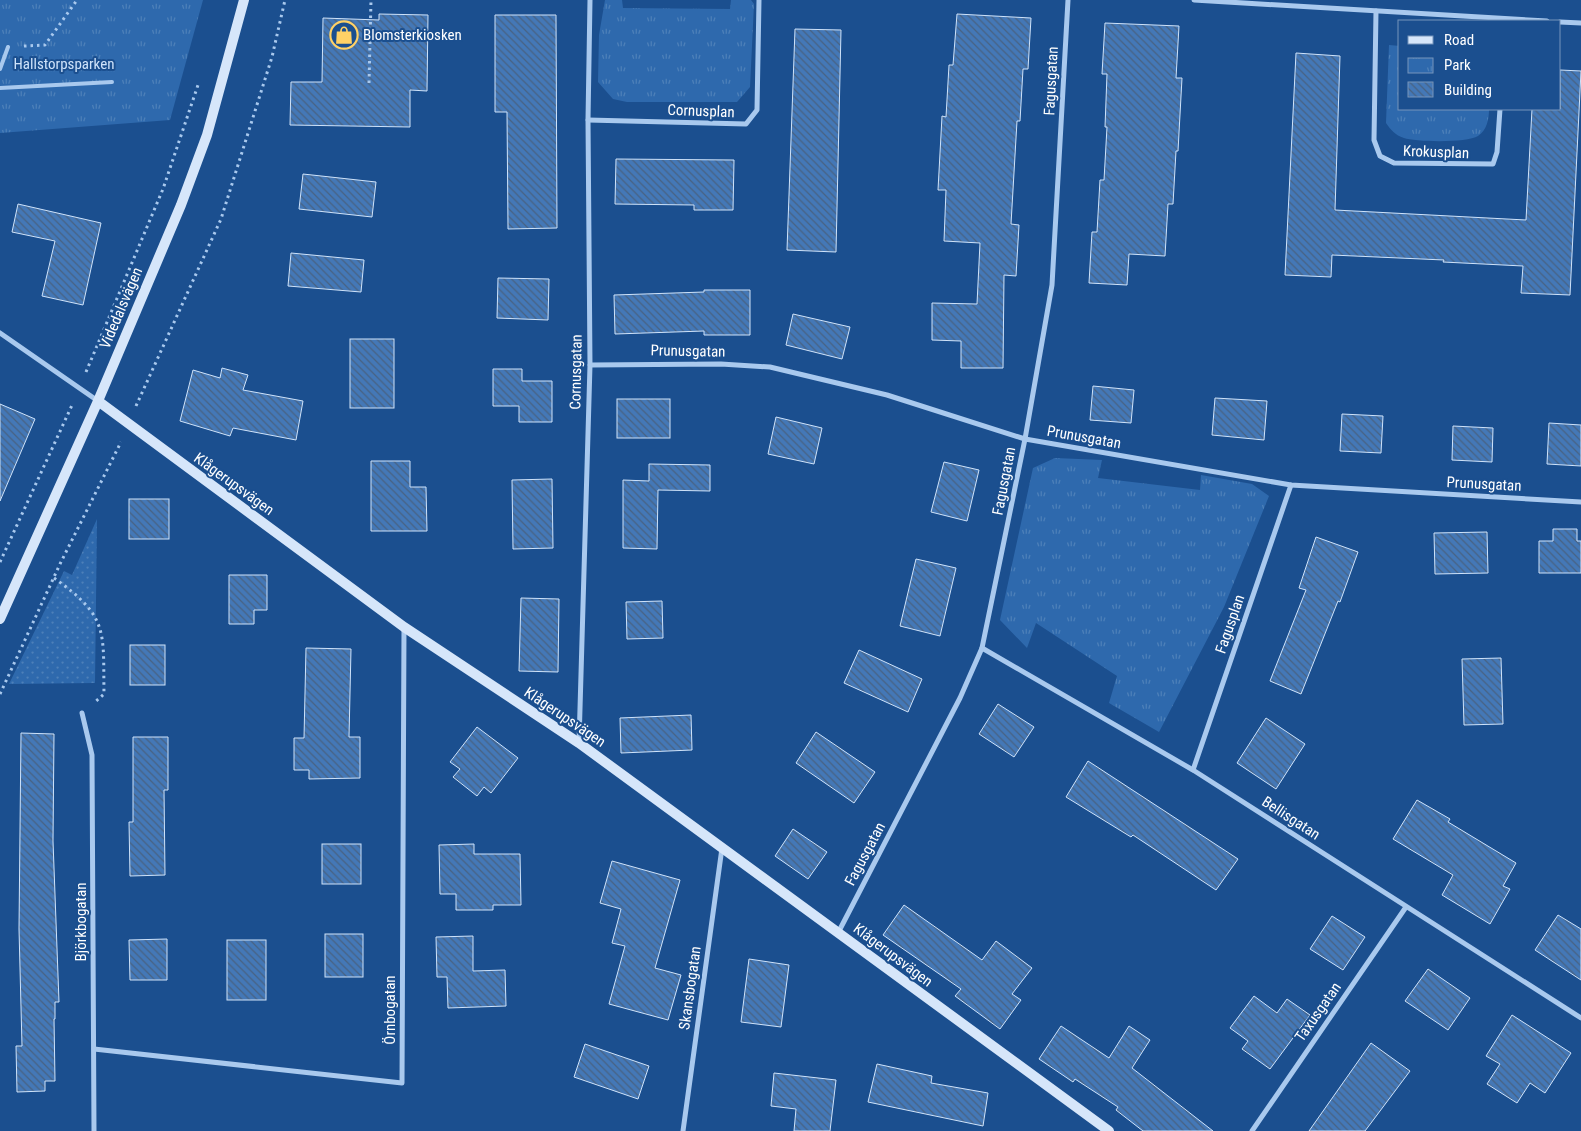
<svg xmlns="http://www.w3.org/2000/svg" width="1581" height="1131" font-family="'Roboto Condensed',sans-serif">
<style>
.grass{fill:url(#grass-dots)}
.park{fill:url(#park-tufts)}
.building{fill:url(#building-back-hatch);stroke:#cfe3fa}
.lines{fill:none;stroke-linecap:round;stroke-linejoin:round}
.path{stroke:#a9c9ee;stroke-width:3;stroke-dasharray:2.5 4;stroke-linecap:butt}
.lane{stroke:#a9c9ee;stroke-width:4}
.street{stroke:#a9c9ee;stroke-width:5}
.secondary{stroke:#d6e6fa;stroke-width:10}
.labels{text-anchor:middle;stroke-width:4;stroke-linejoin:round;paint-order:stroke}
.poi-label{font-size:15px;fill:#fff;stroke:#1b4f8f;text-anchor:start}
.park-label{font-size:15px;fill:#cfe3fa;stroke:#1b4f8f}
.street-label{font-size:15px;fill:#fff;stroke:#1b4f8f}
</style>
<defs>
<pattern id="grass-dots" width="8" height="8" patternUnits="userSpaceOnUse" patternTransform="scale(1.25)"><rect width="8" height="8" fill="#2e69ad"/><path d="M2 2h.1M6 6h.1" fill="none" stroke="#4d80b9" stroke-width="1.8" stroke-linecap="round"/></pattern>
<pattern id="park-tufts" width="24" height="20" patternUnits="userSpaceOnUse" patternTransform="scale(1.25)"><rect width="24" height="20" fill="#2e69ad"/><path d="M3 7l-1-3M5 7V3M7 7l1-3M15 17l-1-3M17 17v-4M19 17l1-3" fill="none" stroke="#4d80b9"/></pattern>
<pattern id="building-back-hatch" width="6" height="6" patternUnits="userSpaceOnUse" patternTransform="scale(1.25)"><rect width="6" height="6" fill="#4478b7"/><path d="M-1 5l2 2M0 0l6 6M5-1l2 2" fill="none" stroke="#486282"/></pattern>
</defs>
<rect width="100%" height="100%" fill="#1b4f8f"/>
<polygon class="grass" points="97,519 95,683 9,684 64,571 72,575"/>
<g class="park">
<polygon points="0,0 203,0 170,120 0,133"/>
<polygon points="605,0 622,0 623,8 730,9 731,0 751,0 754,4 750,87 737,102 627,102 613,99 598,82 599,35"/>
<path d="M 1389,45 L 1400,46 L 1400,109 L 1489,109 C 1489,119 1487,130 1478,136 C 1467,143 1416,142 1404,138 C 1395,135 1391,130 1386,123 Z"/>
<polygon points="1055,458 1102,460 1098,478 1200,490 1201,475 1252,484 1269,496 1224,607 1159,732 1109,703 1117,676 1036,623 1027,648 1000,620 1033,468"/>
</g>
<g class="building">
<polygon points="379,14 428,15 427,91 410,90 410,127 290,125 291,82 322,82 323,18 379,20"/>
<polygon points="957,14 1031,18 1028,69 1023,69 1020,121 1017,121 1011,224 1019,225 1016,276 1004,275 1003,368 961,368 961,341 932,340 932,303 977,304 980,243 944,241 946,190 938,190 942,116 946,117 949,65 953,65"/>
<polygon points="495,15 556,15 557,228 508,229 507,112 495,112"/>
<polygon points="1105,23 1179,26 1176,78 1182,78 1178,151 1176,151 1173,204 1168,204 1165,256 1129,254 1127,285 1089,283 1092,232 1097,232 1100,180 1104,180 1107,127 1105,127 1107,74 1102,74"/>
<polygon points="795,29 841,30 836,252 787,250"/>
<polygon points="1296,53 1340,56 1335,210 1526,220 1532,109 1560,109 1560,70 1581,71 1570,295 1521,293 1523,266 1443,262 1444,260 1332,255 1331,277 1285,275"/>
<polygon points="616,159 734,160 733,210 694,210 694,205 615,204"/>
<polygon points="303,174 376,182 372,217 299,209"/>
<polygon points="18,204 101,223 83,305 42,296 55,241 12,232"/>
<polygon points="291,253 364,260 361,292 288,286"/>
<polygon points="498,278 549,279 548,320 497,318"/>
<polygon points="704,290 750,290 750,335 704,335 704,331 615,334 614,295 704,292"/>
<polygon points="793,314 850,327 842,359 786,345"/>
<rect x="350" y="339" width="44" height="69"/>
<polygon points="222,368 248,375 243,390 303,401 296,440 233,428 230,436 180,421 193,370 220,378"/>
<polygon points="493,369 522,369 522,381 552,381 552,422 519,422 519,406 493,406"/>
<polygon points="1093,386 1134,390 1131,423 1090,420"/>
<polygon points="1215,398 1267,401 1264,440 1212,435"/>
<rect x="617" y="399" width="53" height="39"/>
<polygon points="0,404 35,419 0,501"/>
<polygon points="1342,414 1383,416 1381,453 1340,451"/>
<polygon points="776,417 822,428 814,464 768,454"/>
<polygon points="1549,423 1581,425 1581,466 1547,464"/>
<polygon points="1453,426 1493,428 1492,462 1452,460"/>
<polygon points="371,461 410,461 410,487 426,487 427,531 371,531"/>
<polygon points="944,462 979,470 967,521 931,512"/>
<polygon points="649,464 710,465 710,491 658,490 657,549 623,548 623,480 649,481"/>
<polygon points="552,479 553,548 513,549 512,480"/>
<rect x="129" y="499" width="40" height="40"/>
<polygon points="1553,529 1577,529 1577,541 1581,541 1581,573 1539,573 1539,541 1553,541"/>
<polygon points="1487,532 1488,573 1435,574 1434,533"/>
<polygon points="1316,537 1358,552 1340,602 1338,601 1301,694 1270,681 1306,590 1299,588"/>
<polygon points="916,559 956,568 940,636 900,626"/>
<polygon points="229,575 267,575 267,610 254,610 254,624 229,624"/>
<polygon points="521,598 559,599 558,672 519,671"/>
<polygon points="662,601 663,638 627,639 626,602"/>
<rect x="130" y="645" width="35" height="40"/>
<polygon points="306,648 351,649 349,737 360,737 360,778 309,779 309,770 294,770 294,738 304,738"/>
<polygon points="859,650 922,679 908,712 844,683"/>
<polygon points="1501,658 1503,724 1464,725 1462,659"/>
<polygon points="998,704 1034,727 1014,757 979,734"/>
<polygon points="691,715 692,750 621,753 620,718"/>
<polygon points="1266,718 1305,744 1276,789 1237,763"/>
<polygon points="477,727 518,758 491,793 484,787 477,796 453,777 460,769 450,762"/>
<polygon points="816,732 875,772 854,803 796,763"/>
<polygon points="21,733 54,734 53,841 59,1002 55,1002 55,1019 54,1019 55,1081 45,1081 45,1091 17,1092 16,1046 22,1046 19,929"/>
<polygon points="133,737 168,737 168,790 164,790 165,875 130,876 129,822 133,822"/>
<polygon points="1088,761 1238,859 1216,890 1133,835 1131,837 1066,797"/>
<polygon points="1417,800 1450,819 1448,822 1516,863 1503,886 1510,889 1490,924 1442,895 1453,875 1393,839"/>
<polygon points="793,829 827,852 808,879 775,856"/>
<rect x="322" y="844" width="39" height="40"/>
<polygon points="474,844 474,854 520,854 521,905 493,905 493,910 456,910 456,894 440,894 439,845"/>
<polygon points="612,861 680,880 655,968 681,975 668,1020 609,1004 625,946 612,943 621,909 600,903"/>
<polygon points="904,905 982,960 996,941 1032,968 1012,994 1021,1000 1000,1029 955,996 961,989 883,935"/>
<polygon points="1558,915 1581,929 1581,980 1535,950"/>
<polygon points="1332,916 1365,937 1343,970 1310,949"/>
<rect x="325" y="934" width="38" height="43"/>
<polygon points="473,936 473,971 505,970 506,1006 448,1008 447,977 437,977 436,937"/>
<polygon points="167,939 167,980 130,980 129,940"/>
<rect x="227" y="940" width="39" height="60"/>
<polygon points="749,959 789,965 781,1027 741,1022"/>
<polygon points="1428,969 1470,998 1448,1030 1405,1001"/>
<polygon points="1254,996 1277,1013 1287,999 1310,1015 1270,1069 1242,1049 1248,1041 1230,1028"/>
<polygon points="1512,1015 1571,1053 1545,1093 1530,1083 1517,1103 1487,1084 1500,1064 1486,1056"/>
<polygon points="1061,1026 1109,1058 1129,1026 1150,1040 1132,1068 1213,1131 1143,1131 1116,1110 1118,1107 1075,1079 1073,1082 1039,1059"/>
<polygon points="1371,1043 1410,1071 1365,1131 1309,1131"/>
<polygon points="585,1044 649,1066 638,1099 574,1077"/>
<polygon points="877,1064 932,1076 931,1083 988,1093 983,1126 868,1102"/>
<polygon points="774,1073 836,1080 830,1131 794,1131 796,1109 771,1106"/>
</g>
<g class="lines">
<g class="path">
<polyline points="24,46 45,45 77,0"/>
<polyline points="369,83 371,0"/>
<polyline points="86,372 163,189 198,85"/>
<polyline points="136,406 221,219 272,57 285,0"/>
<polyline points="0,562 73,403"/>
<path d="M 54,578 C 109,617 103,631 104,694 L 94,703"/>
<polyline points="0,694 60,564 121,442"/>
</g>
<g class="lane">
<polyline points="0,69 8,47"/>
<polyline points="0,88 112,82"/>
</g>
<g class="street">
<polyline points="1194,0 1547,21"/>
<polyline points="1376,11 1374,140 1380,156 1394,163 1493,164 1497,152 1500,109"/>
<polyline points="1560,22 1581,23"/>
<polyline points="588,120 746,124 757,110 759,0"/>
<polyline points="0,333 98,401"/>
<polyline points="590,365 721,364 770,367 887,395 1025,439 1291,485 1581,502"/>
<polyline points="982,648 1193,770 1581,1018"/>
<polyline points="82,713 92,755 94,1131"/>
<polyline points="579,743 590,365 588,120 590,0"/>
<polyline points="1193,770 1291,485"/>
<polyline points="838,933 960,698 982,648 1025,439 1052,285 1068,0"/>
<polyline points="94,1049 402,1083 404,628"/>
<polyline points="683,1131 722,848"/>
<polyline points="1252,1131 1406,907"/>
</g>
<g class="secondary">
<polyline points="98,401 404,627 579,743 1109,1131"/>
<polyline points="0,619 98,401 181,205 207,135 244,0"/>
</g>
</g>
<defs>
<g id="shop-ring" transform="scale(1.4375)"><circle r="9.5" fill="#1b4f8f" stroke="#ffd166" stroke-width="1.5"/><path d="M-5-2.5h2.3a2.7 3.5 0 0 1 5.4 0H5L5.5 6h-11ZM-1.5-2.5h3a1.5 2.3 0 0 0-3 0Z" fill="#ffd166"/></g>
</defs>
<g fill-rule="evenodd">
<use href="#shop-ring" x="344" y="35"/>
</g>
<g class="labels">
<g class="poi-label">
<text x="363" y="40">Blomsterkiosken</text>
</g>
<g class="park-label">
<text x="64" y="69">Hallstorpsparken</text>
</g>
<g class="street-label">
<text transform="translate(1051 81) rotate(-87)" y="5">Fagusgatan</text>
<text transform="translate(701 111) rotate(2)" y="5">Cornusplan</text>
<text transform="translate(1436 152) rotate(2)" y="5">Krokusplan</text>
<text transform="translate(121 308) rotate(-67)" y="5">Videdalsvägen</text>
<text transform="translate(688 351) rotate(1)" y="5">Prunusgatan</text>
<text transform="translate(576 372) rotate(-89)" y="5">Cornusgatan</text>
<text transform="translate(1084 437) rotate(10)" y="5">Prunusgatan</text>
<text transform="translate(1004 481) rotate(-79)" y="5">Fagusgatan</text>
<text transform="translate(234 484) rotate(36)" y="5">Klågerupsvägen</text>
<text transform="translate(1484 484) rotate(3)" y="5">Prunusgatan</text>
<text transform="translate(1230 624) rotate(-71)" y="5">Fagusplan</text>
<text transform="translate(565 717) rotate(34)" y="5">Klågerupsvägen</text>
<text transform="translate(1291 818) rotate(33)" y="5">Bellisgatan</text>
<text transform="translate(865 854) rotate(-62)" y="5">Fagusgatan</text>
<text transform="translate(81 922) rotate(-90)" y="5">Björkbogatan</text>
<text transform="translate(893 955) rotate(37)" y="5">Klågerupsvägen</text>
<text transform="translate(690 988) rotate(-82)" y="5">Skansbogatan</text>
<text transform="translate(390 1010) rotate(-90)" y="5">Örnbogatan</text>
<text transform="translate(1318 1012) rotate(-55)" y="5">Taxusgatan</text>
</g>
</g>
<rect x="1398" y="20" width="162" height="90" fill="#1b4f8f" stroke="#7695bc"/>
<rect x="1408" y="36" width="25" height="8" fill="#d6e6fa" stroke="#7695bc"/>
<text x="1444" y="45" font-size="15" fill="#ffffff">Road</text>
<rect x="1408" y="58" width="25" height="15" fill="url(#park-tufts)" stroke="#7695bc"/>
<text x="1444" y="70" font-size="15" fill="#ffffff">Park</text>
<rect x="1408" y="82" width="25" height="15" fill="url(#building-back-hatch)" stroke="#7695bc"/>
<text x="1444" y="95" font-size="15" fill="#ffffff">Building</text>
</svg>
